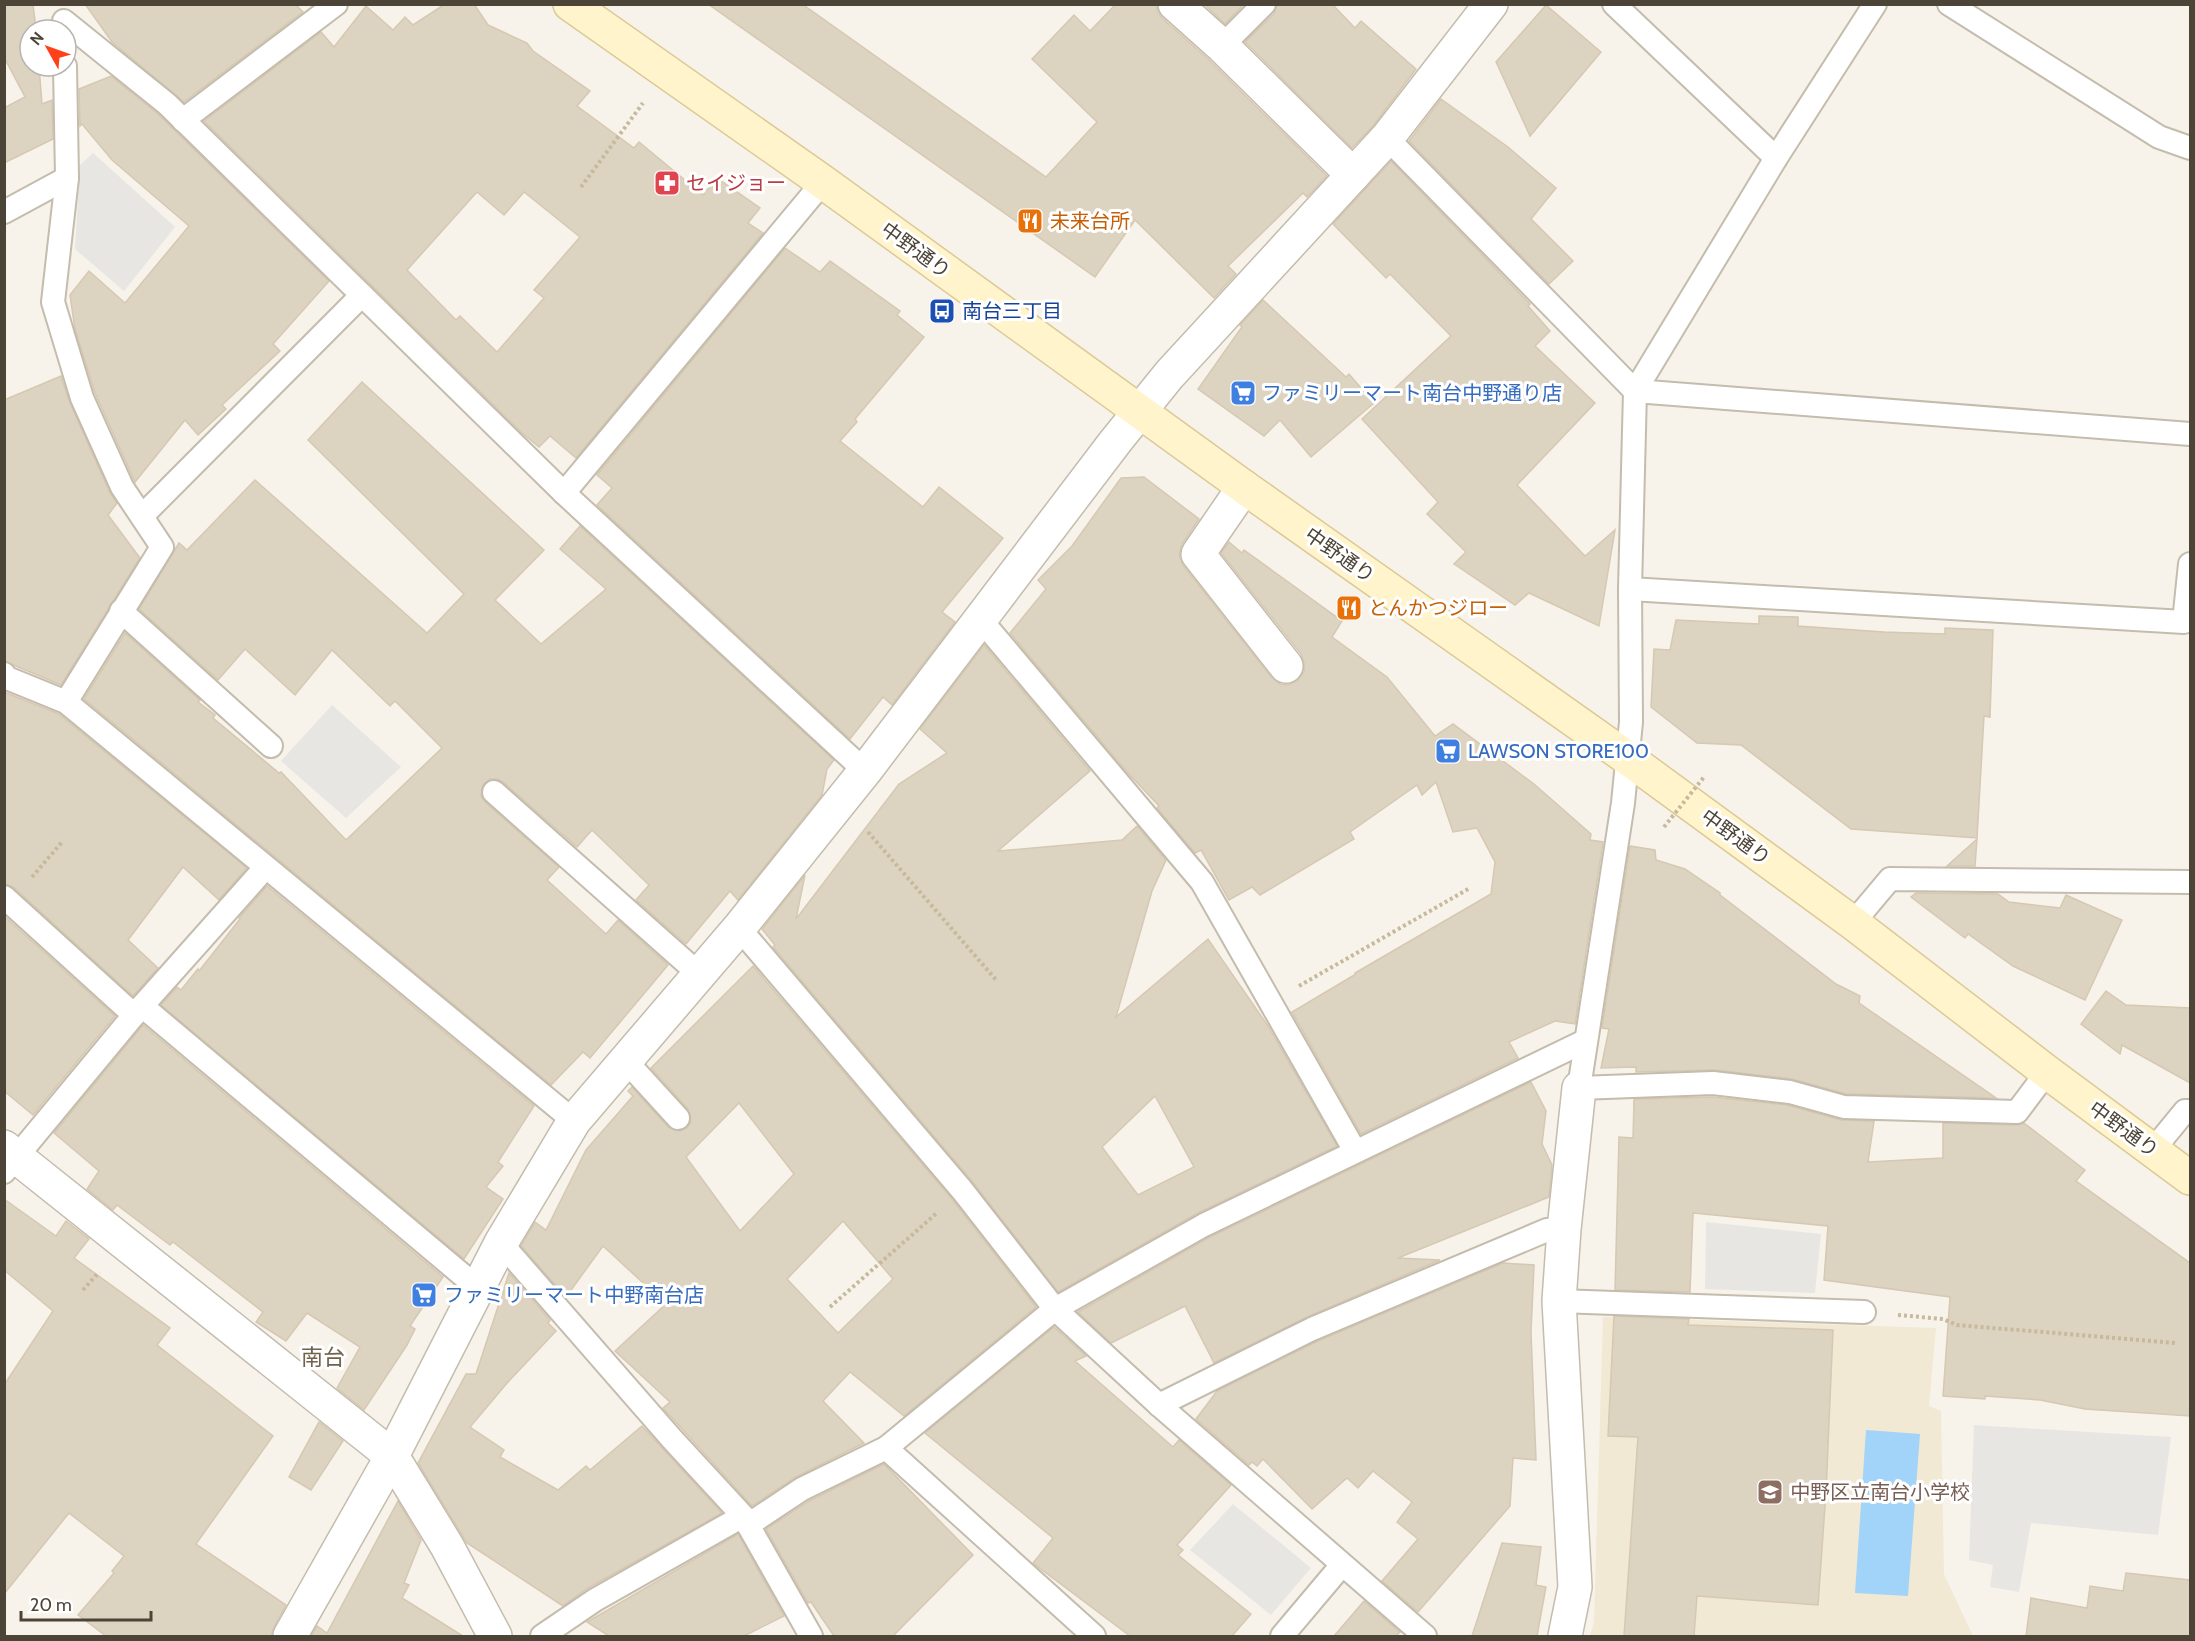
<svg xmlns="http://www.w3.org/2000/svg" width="2195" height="1641" font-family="Cabin,'Noto Sans JP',sans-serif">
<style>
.education{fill:#f1e9d3}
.parking{fill:#e8e6e2}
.water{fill:#a2d3f9}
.building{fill:#ddd3c1;stroke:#d6c8b1;stroke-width:1.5;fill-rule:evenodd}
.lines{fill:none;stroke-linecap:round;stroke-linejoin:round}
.lane-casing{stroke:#c4bcac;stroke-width:26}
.street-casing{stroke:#c4bcac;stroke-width:36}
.secondary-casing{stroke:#dcca96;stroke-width:36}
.path{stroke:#c7b99b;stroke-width:4;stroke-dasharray:3 3;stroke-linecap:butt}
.lane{stroke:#fff;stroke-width:22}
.street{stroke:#fff;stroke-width:33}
.secondary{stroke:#fff4cc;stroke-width:33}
.path-bridge{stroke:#c7b99b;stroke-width:4;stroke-dasharray:3 3;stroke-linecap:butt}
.labels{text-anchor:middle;stroke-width:6;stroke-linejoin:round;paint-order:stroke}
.health-label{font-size:20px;fill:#be3a42;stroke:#fff;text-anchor:start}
.food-label{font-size:20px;fill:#c56008;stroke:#fff;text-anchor:start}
.street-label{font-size:20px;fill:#4c4437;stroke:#fff}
.transit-label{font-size:20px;fill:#164399;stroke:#fff;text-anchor:start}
.shop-label{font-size:20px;fill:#366cbe;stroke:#fff;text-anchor:start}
.education-label{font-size:20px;fill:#785e54;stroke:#fff;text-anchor:start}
.quarter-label{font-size:22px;fill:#70634d;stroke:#fff}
</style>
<rect width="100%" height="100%" fill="#f7f3eb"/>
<polygon class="education" points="1603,1317 1936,1328 1929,1406 1941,1411 1944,1574 1973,1636 1590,1636 1594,1622"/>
<g class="parking">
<polygon points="93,153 175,227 124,291 75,249 80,165"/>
<polygon points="332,705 401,767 346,818 281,761"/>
<polygon points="1706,1222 1821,1234 1815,1293 1705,1289"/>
<polygon points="1974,1425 2171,1437 2158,1535 2031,1523 2019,1592 1990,1587 1993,1565 1969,1560"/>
<polygon points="1233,1504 1311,1568 1271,1615 1190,1550"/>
</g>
<polygon class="water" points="1866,1430 1920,1434 1908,1596 1855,1593"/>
<g class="building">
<polygon points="4,4 33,4 36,30 30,30 30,66 39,66 42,104 52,100 53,139 4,163 4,108 25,97 4,57"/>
<polygon points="85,4 295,4 303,12 184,102 112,42"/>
<path d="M 445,4 L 474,4 L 488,25 L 527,43 L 533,51 L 590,91 L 577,106 L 634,148 L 639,142 L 703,195 L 717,178 L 760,208 L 748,223 L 763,233 L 576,458 L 550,436 L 539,447 L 522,433 L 204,121 L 321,32 L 334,47 L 366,6 L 393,30 L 405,17 L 413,25 ZM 477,192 L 504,215 L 524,192 L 580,237 L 534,290 L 544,298 L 497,352 L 460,316 L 456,320 L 407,270 Z"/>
<polygon points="708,4 802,4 1046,177 1097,122 1032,59 1074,15 1090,31 1116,4 1157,4 1157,10 1162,18 1209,60 1327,176 1307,197 1303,193 1228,266 1236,274 1214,298 1135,220 1095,277"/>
<polygon points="1204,4 1244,4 1225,24"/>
<polygon points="1277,4 1332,4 1355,28 1361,21 1416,69 1373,126 1352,148 1245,42 1274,14"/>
<polygon points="1546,5 1601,52 1530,136 1496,62"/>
<polygon points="111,76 158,114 329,281 273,344 280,351 222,405 226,409 198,435 185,420 135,482 95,393 75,329 70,295 89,271 125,303 189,226 112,160 82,124 80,126 79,89"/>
<polygon points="1441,99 1508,147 1556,188 1531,219 1573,261 1549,284 1409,141"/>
<polygon points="1391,161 1530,304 1528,306 1550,331 1535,346 1595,403 1517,485 1585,556 1615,530 1599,626 1529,593 1515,605 1454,564 1466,552 1427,514 1438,502 1362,419 1451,336 1390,274 1386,278 1333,224"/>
<polygon points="785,248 820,272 830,261 900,311 897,315 924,337 855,419 857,422 840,441 923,507 939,487 1003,538 942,612 955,622 892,705 883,697 850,739 597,505 612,488 597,475"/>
<polygon points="1263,300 1346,377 1349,374 1374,403 1311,457 1280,420 1264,436 1198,389 1242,327 1240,325"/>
<polygon points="61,376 70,403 110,493 117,503 108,515 140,558 61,685 4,661 4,400"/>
<polygon points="362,382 544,550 495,600 541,644 606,589 560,549 580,526 834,760 827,769 822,795 738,900 730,891 686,944 636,900 649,885 592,830 577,847 503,782 497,779 490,779 484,784 481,796 485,802 559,867 547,880 606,934 618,920 668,965 590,1058 583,1052 551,1085 84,699 125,633 200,700 198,702 215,715 213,718 279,773 281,772 346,840 442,748 395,701 390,706 332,650 295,695 245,649 218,680 139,609 179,543 187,550 255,480 427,633 464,594 308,440"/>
<polygon points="1144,477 1199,519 1182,544 1179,555 1183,565 1272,678 1280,684 1288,685 1297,681 1304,672 1304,663 1301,654 1221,553 1229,542 1242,553 1244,550 1342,621 1332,637 1387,677 1435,736 1453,724 1534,784 1591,834 1590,840 1603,842 1575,1024 1555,1021 1509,1042 1518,1058 1361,1134 1292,1012 1356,974 1355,973 1491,894 1495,862 1477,828 1453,832 1436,782 1422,795 1417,785 1350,832 1354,839 1260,895 1252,887 1229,900 1201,850 1195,853 1157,808 1159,806 1127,772 1010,633 1046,589 1038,580 1072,546 1121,478"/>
<polygon points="1759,616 1798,617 1798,626 1884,632 1945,634 1945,628 1993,630 1990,717 1984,716 1977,838 1851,829 1741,745 1697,743 1651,707 1654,649 1670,650 1676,620 1759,624"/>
<path d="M 984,645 L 1090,771 L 998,851 L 1122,840 L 1137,826 L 1166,860 L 1152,891 L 1116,1017 L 1208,939 L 1268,1026 L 1337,1146 L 1198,1213 L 1058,1292 L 972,1181 L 773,947 L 775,945 L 762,929 L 805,875 L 796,919 L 899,784 L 947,753 L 920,729 ZM 1155,1096 L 1194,1167 L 1138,1195 L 1102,1147 Z"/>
<polygon points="4,692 59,714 247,868 219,900 183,867 128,940 158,968 133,996 13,887 4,884"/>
<polygon points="1977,839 1975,866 1947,866"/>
<polygon points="1630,846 1655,850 1656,860 1685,869 1720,893 1720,895 1836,984 1860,996 1859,1003 1996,1098 1846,1094 1792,1079 1715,1070 1636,1072 1636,1067 1601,1068 1609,1029 1602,1028"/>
<polygon points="267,886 534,1106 498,1162 503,1166 486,1187 503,1199 464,1259 161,1005 177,987 181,990 198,969 199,971 240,919 239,918"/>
<polygon points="1916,893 1998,894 2009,902 2060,908 2066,895 2122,920 2085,1000 2013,966 1968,934 1965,938 1911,897"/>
<polygon points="4,916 115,1016 33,1115 4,1091"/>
<path d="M 753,966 L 952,1199 L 1036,1307 L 904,1416 L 850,1372 L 823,1401 L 864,1443 L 796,1477 L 752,1506 L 663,1408 L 670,1402 L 615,1351 L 666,1304 L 603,1246 L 566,1297 L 521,1246 L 535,1222 L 546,1230 L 586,1150 L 633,1096 L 628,1091 L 632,1087 L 668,1127 L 680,1131 L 687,1128 L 691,1122 L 688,1109 L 651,1068 ZM 739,1103 L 794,1174 L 740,1231 L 686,1157 ZM 843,1221 L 893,1279 L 838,1333 L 787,1279 Z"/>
<polygon points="2106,991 2126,1005 2190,1008 2190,1083 2122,1045 2120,1054 2081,1024"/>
<polygon points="143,1025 443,1277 410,1326 415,1329 407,1345 364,1410 337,1388 360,1347 307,1313 286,1341 256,1322 263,1312 173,1242 170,1245 117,1205 113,1210 87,1189 99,1171 54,1133"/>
<polygon points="1531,1082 1546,1111 1542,1144 1552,1165 1549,1197 1398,1258 1440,1260 1307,1317 1214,1363 1185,1306 1111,1343 1078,1312 1210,1237"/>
<polygon points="1712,1097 1787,1105 1841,1120 1874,1121 1868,1162 1943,1158 1943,1123 2017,1125 2024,1123 2085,1170 2076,1181 2190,1263 2190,1416 2085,1409 2040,1400 1985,1396 1985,1399 1943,1396 1950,1297 1824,1280 1828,1226 1693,1213 1690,1292 1615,1290 1619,1137 1633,1138 1634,1099"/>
<polygon points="4,1199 56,1236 66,1221 89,1239 74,1258 170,1328 157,1345 273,1436 196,1544 286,1605 274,1627 271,1636 106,1636 78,1615 114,1573 112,1571 124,1556 69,1513 4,1594 4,1385 53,1311 4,1270"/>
<polygon points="1503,1263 1534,1265 1531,1332 1536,1460 1513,1458 1510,1506 1418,1612 1382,1581 1418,1539 1397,1522 1412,1502 1373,1471 1358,1488 1347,1478 1312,1509 1263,1459 1257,1466 1252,1462 1249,1465 1196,1419 1217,1391 1318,1341"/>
<polygon points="509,1273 550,1320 548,1323 556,1331 508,1382 470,1427 504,1450 500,1457 558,1490 586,1466 590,1470 642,1426 722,1513 588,1588 563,1606 467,1543 418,1463 466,1374 476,1374"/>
<polygon points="1614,1316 1689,1319 1688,1325 1833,1330 1826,1492 1818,1605 1697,1596 1694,1636 1624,1636 1638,1437 1608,1436"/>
<polygon points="1054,1327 1086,1356 1075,1361 1173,1447 1179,1440 1231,1485 1177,1545 1183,1550 1178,1555 1251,1614 1232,1636 1130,1636 1033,1563 1053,1538 925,1433"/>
<polygon points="319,1422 343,1441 311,1490 289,1477"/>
<polygon points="884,1464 973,1555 893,1636 834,1636 811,1602 808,1603 766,1529 809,1501"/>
<polygon points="398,1501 421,1540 404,1583 409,1585 402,1598 463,1636 311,1636 317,1626 327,1633"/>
<polygon points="738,1534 784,1616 744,1636 609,1636 587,1622"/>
<polygon points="1502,1543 1541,1547 1536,1585 1546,1587 1537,1636 1472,1636"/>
<polygon points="2126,1573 2190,1580 2190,1636 2026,1636 2031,1598 2087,1608 2090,1586 2123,1591"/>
<polygon points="1364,1601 1400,1632 1396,1636 1334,1636"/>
</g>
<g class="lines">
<g class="lane-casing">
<g id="lane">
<polyline points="1614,4 1776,158"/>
<polyline points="1875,4 1776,158 1635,391 1630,589 1631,722 1623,803 1579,1088 1713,1083 1790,1092 1844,1107 2017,1112 2047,1072"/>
<polyline points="1949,4 2159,137 2190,148"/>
<polyline points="64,21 167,104 564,493 865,771"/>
<polyline points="1222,46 1264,4"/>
<polyline points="65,66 67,178 53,302 82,398 122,487 162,547 66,702"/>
<polyline points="183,120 336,4"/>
<polyline points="1387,138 1635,391 2190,434"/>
<polyline points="4,212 67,178"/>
<polyline points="564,493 823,182"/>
<polyline points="142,516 362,295"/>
<polyline points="1630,589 2184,622 2190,564"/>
<polyline points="121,611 271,746"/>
<polyline points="981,620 1202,882 1355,1151"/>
<polyline points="4,674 7,678 66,702 574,1121"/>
<polyline points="494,792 699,974"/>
<polyline points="4,897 134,1015"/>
<polyline points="1853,923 1890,879 2190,882"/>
<polyline points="739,928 962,1190 1055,1309 1159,1405 1425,1636"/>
<polyline points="142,1006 478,1288"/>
<polyline points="626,1061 678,1118"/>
<polyline points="2153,1150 2185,1111 2190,1111"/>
<polyline points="4,1172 134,1015 265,868"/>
<polyline points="501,1243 672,1439 743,1516 811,1636"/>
<polyline points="1559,1301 1864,1312"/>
<polyline points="1159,1405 1312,1329 1547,1230 1564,1229"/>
<polyline points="886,1448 1094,1636"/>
<polyline points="748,1525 802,1489 886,1448 1055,1309 1204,1225 1585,1041"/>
<polyline points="542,1636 595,1600 743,1516"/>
<polyline points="1282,1636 1341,1566"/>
</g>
</g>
<g class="street-casing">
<g id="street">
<polyline points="1175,4 1222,46 1353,175"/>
<polyline points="1244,487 1198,554 1286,666"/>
<polyline points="4,1147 392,1456 447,1546 495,1636"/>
<polyline points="290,1636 392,1456 501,1243 574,1121 739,928 865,771 1115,442 1169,375 1387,138 1491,4"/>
<polyline points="1565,1636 1575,1587 1559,1301 1564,1229 1579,1088"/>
</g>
</g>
<g class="secondary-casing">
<polyline id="secondary" points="570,4 823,182 1244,487 1626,757 1853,923 2047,1072 2190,1178"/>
</g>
<g class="path">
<polyline points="581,187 643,103"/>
<polyline points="868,832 997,981"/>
<polyline points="32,877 63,841"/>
<polyline points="1299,986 1470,888"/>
<polyline points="83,1290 99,1272"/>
<polyline points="830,1307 938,1212"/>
<polyline points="1898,1315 1943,1319 1957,1325 2176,1343"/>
</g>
<use href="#lane" class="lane"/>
<use href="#street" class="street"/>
<use href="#secondary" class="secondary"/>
<polyline class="path-bridge" points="1664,827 1704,777"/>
</g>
<defs>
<g id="pharmacy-square" transform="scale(1.35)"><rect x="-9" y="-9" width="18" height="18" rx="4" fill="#e0444e" stroke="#fff"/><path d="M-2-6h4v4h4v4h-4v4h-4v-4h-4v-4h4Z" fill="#fff"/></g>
<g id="restaurant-square" transform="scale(1.35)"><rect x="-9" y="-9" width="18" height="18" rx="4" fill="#e8710a" stroke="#fff"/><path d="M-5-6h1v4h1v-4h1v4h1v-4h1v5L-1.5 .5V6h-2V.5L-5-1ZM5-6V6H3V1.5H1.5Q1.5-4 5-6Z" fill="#fff"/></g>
<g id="bus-square" transform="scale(1.35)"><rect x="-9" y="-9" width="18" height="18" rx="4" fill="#1a4fb4" stroke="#fff"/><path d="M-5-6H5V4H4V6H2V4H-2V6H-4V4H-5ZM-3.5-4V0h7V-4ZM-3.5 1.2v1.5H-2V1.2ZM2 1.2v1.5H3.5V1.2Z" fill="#fff"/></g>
<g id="supermarket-square" transform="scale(1.35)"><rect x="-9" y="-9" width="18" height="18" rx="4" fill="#3f7fe0" stroke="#fff"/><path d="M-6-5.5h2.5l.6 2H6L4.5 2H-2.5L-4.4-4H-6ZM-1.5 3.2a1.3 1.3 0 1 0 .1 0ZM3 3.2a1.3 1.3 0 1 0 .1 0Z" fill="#fff"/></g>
<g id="school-square" transform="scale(1.35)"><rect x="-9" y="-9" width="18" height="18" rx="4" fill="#8d6e63" stroke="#fff"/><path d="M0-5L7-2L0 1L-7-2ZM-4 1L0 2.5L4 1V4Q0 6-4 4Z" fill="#fff"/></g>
</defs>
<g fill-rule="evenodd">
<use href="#pharmacy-square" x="667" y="183"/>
<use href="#restaurant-square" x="1030" y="221"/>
<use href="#bus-square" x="942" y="311"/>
<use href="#supermarket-square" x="1243" y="393"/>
<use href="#restaurant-square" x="1349" y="608"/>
<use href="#supermarket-square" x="1448" y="751"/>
<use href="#supermarket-square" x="424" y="1295"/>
<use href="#school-square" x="1770" y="1492"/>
</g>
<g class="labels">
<g class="health-label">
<text x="686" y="190">セイジョー</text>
</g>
<g class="food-label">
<text x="1050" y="228">未来台所</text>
<text x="1368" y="615">とんかつジロー</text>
</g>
<g class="street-label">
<text transform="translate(916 250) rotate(36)" y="7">中野通り</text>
<text transform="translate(1340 555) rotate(35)" y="7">中野通り</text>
<text transform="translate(1736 837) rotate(36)" y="7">中野通り</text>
<text transform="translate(2124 1129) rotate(36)" y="7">中野通り</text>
</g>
<g class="transit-label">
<text x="962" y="318">南台三丁目</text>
</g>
<g class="shop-label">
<text x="1262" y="400">ファミリーマート南台中野通り店</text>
<text x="1468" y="758">LAWSON STORE100</text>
<text x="444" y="1302">ファミリーマート中野南台店</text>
</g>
<g class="education-label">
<text x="1790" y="1499">中野区立南台小学校</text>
</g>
<g class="quarter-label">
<text x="323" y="1365">南台</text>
</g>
</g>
<rect width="2195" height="1641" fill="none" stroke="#4c4437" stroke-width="12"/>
<g transform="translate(48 48) rotate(310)"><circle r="28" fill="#ffffff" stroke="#b7b4af" stroke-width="1.5"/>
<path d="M0-4.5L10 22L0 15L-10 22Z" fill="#ff4119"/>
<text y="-9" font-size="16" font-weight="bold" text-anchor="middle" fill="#4c4437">N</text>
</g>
<path d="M21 1611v9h130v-9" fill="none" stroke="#4c4437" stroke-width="3"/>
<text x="30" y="1611" font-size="18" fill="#4c4437" stroke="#ffffff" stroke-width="4.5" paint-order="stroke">20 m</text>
</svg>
